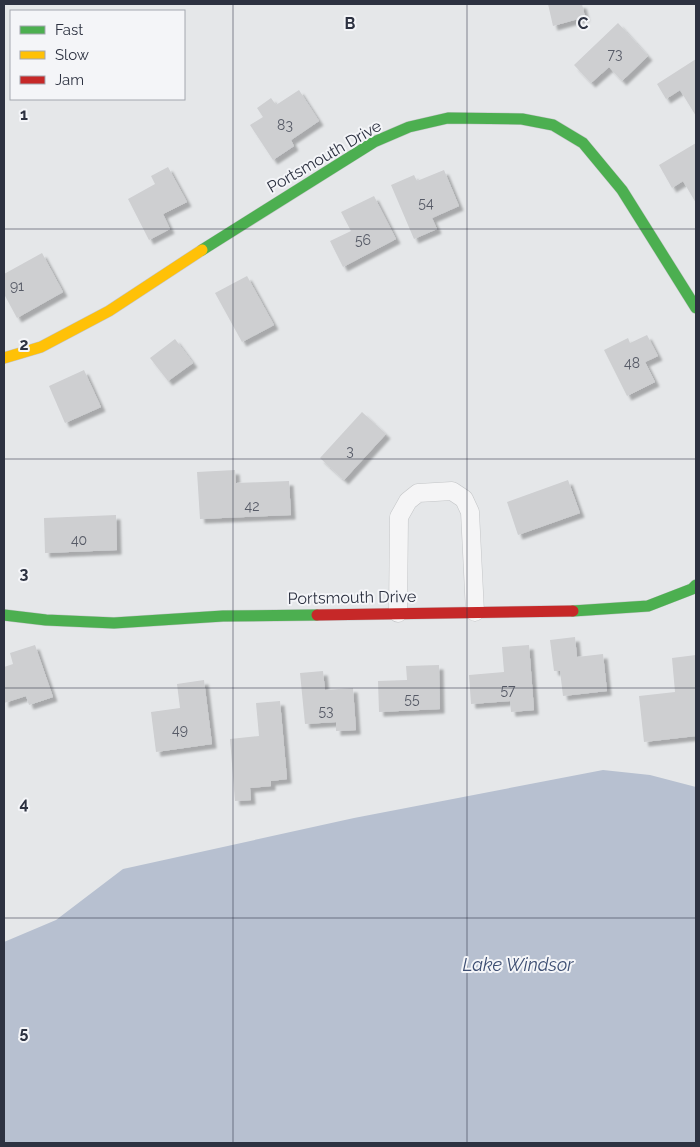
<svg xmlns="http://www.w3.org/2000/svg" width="700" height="1147" font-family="Raleway,sans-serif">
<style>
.water{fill:#b7c0d0}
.building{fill:#cecfd1;filter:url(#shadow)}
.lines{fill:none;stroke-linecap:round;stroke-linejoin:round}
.street-casing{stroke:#c3c5c7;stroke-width:19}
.fast-casing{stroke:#c3c5c7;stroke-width:12}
.slow-casing{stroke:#c3c5c7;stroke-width:12}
.jam-casing{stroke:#c3c5c7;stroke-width:12}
.street{stroke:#f5f5f6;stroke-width:18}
.fast{stroke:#4caf50;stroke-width:11}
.slow{stroke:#ffc107;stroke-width:11}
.jam{stroke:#c62828;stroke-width:11}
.grid{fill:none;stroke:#2d3241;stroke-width:1;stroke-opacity:0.55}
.labels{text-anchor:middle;stroke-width:4;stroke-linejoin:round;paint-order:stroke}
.number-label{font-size:14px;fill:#565a66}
.street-label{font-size:16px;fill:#2d3241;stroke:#f4f5f8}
.water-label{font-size:18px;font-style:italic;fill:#3c4d71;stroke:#f4f5f8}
.grid-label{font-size:16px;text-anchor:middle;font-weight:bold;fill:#2d3241;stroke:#f4f5f8;stroke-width:4;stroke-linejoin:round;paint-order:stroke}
</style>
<defs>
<filter id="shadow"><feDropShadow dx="4.5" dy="4.5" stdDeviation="1" flood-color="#0004"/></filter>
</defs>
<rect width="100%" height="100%" fill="#e5e7e9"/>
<polygon class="water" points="603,770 650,775 696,787 696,1143 4,1143 4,942 56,920 123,869 354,818"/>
<g class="building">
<polygon points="548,4 582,4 585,17 553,26"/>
<polygon points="618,23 648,56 622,81 609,67 591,83 574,65"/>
<polygon points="696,59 696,116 680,90 666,99 657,84"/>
<polygon points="299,90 319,121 291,140 294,146 273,160 250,125 263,117 257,108 271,98 276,105"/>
<polygon points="696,143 696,203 683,181 672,188 659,165"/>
<polygon points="168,167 187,202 163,214 170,229 149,240 128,199 155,184 151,176"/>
<polygon points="444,170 459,206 432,218 437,229 414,239 391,185 414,175 417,181"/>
<polygon points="374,196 396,239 343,267 330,241 351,231 341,212"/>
<polygon points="42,253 63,292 17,318 4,294 4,274"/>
<polygon points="247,276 274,325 242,342 215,293"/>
<polygon points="647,335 658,356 645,362 655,382 627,396 604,350 628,338 630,343"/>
<polygon points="175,339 193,363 168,381 150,358"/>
<polygon points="84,370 101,407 65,423 49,386"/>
<polygon points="362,412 386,434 344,480 320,458"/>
<polygon points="235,470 236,483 289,481 291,515 200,519 197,472"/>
<polygon points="568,480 580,513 518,535 507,502"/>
<polygon points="116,515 117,550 45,553 44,518"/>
<polygon points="575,637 577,657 603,654 607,691 563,696 560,671 554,671 550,640"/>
<polygon points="35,645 53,697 29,705 26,696 4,703 4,667 13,664 10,653"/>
<polygon points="529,645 534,710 511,712 510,701 471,704 469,675 504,672 502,647"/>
<polygon points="696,655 696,736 644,742 639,696 675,692 672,658"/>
<polygon points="439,665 440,709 379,712 378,681 407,680 406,666"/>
<polygon points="323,671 325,690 353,688 356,730 336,731 336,722 305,724 300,673"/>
<polygon points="204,680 212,744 156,752 151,712 180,708 177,684"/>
<polygon points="280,701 287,779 271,781 271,786 250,788 251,800 235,801 230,739 259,736 256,703"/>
</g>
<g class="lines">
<g class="street-casing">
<polyline id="street" points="398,613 399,517 408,501 418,493 452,491 464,499 470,512 475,612"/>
</g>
<g class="fast-casing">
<g id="fast">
<polyline points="202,250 374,142 409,127 448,118 522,119 553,125 583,143 622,190 696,308"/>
<polyline points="573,611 648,606 692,589 696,585"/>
<polyline points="4,615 46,620 114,623 223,616 317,615"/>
</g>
</g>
<g class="slow-casing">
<polyline id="slow" points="4,358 41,347 109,311 202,250"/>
</g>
<g class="jam-casing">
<polyline id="jam" points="317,615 573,611"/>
</g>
<use href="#street" class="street"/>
<use href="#fast" class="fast"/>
<use href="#slow" class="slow"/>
<use href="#jam" class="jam"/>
</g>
<path class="grid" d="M 233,4 L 233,1143M 467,4 L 467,1143M 4,229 L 696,229M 4,459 L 696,459M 4,688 L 696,688M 4,918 L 696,918"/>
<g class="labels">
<g class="number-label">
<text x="615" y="59">73</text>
<text x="285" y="130">83</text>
<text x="426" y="208">54</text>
<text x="363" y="245">56</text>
<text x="17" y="291">91</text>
<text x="632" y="368">48</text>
<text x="350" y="456">3</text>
<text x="252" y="511">42</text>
<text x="79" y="545">40</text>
<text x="508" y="695">57</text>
<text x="412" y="704">55</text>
<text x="326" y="716">53</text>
<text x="180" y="735">49</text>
</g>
<g class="street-label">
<text transform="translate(324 156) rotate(-30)" y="6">Portsmouth Drive</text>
<text transform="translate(352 597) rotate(-1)" y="6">Portsmouth Drive</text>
</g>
<g class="water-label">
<text x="518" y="971">Lake Windsor</text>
</g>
</g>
<g class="grid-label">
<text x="350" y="29">B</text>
<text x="583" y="29">C</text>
<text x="24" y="120">1</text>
<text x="24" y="350">2</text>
<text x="24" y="579">3</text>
<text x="24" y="809">4</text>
<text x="24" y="1038">5</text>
</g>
<rect width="700" height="1147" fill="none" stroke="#2d3241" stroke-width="10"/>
<rect x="10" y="10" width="175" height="90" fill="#f4f5f8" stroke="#a4a7af"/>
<rect x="20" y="26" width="25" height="8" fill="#4caf50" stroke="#a4a7af"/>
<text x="55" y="35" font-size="15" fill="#2d3241">Fast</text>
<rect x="20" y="51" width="25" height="8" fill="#ffc107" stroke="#a4a7af"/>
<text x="55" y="60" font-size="15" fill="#2d3241">Slow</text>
<rect x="20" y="76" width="25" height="8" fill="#c62828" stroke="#a4a7af"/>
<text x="55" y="85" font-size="15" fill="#2d3241">Jam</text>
</svg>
